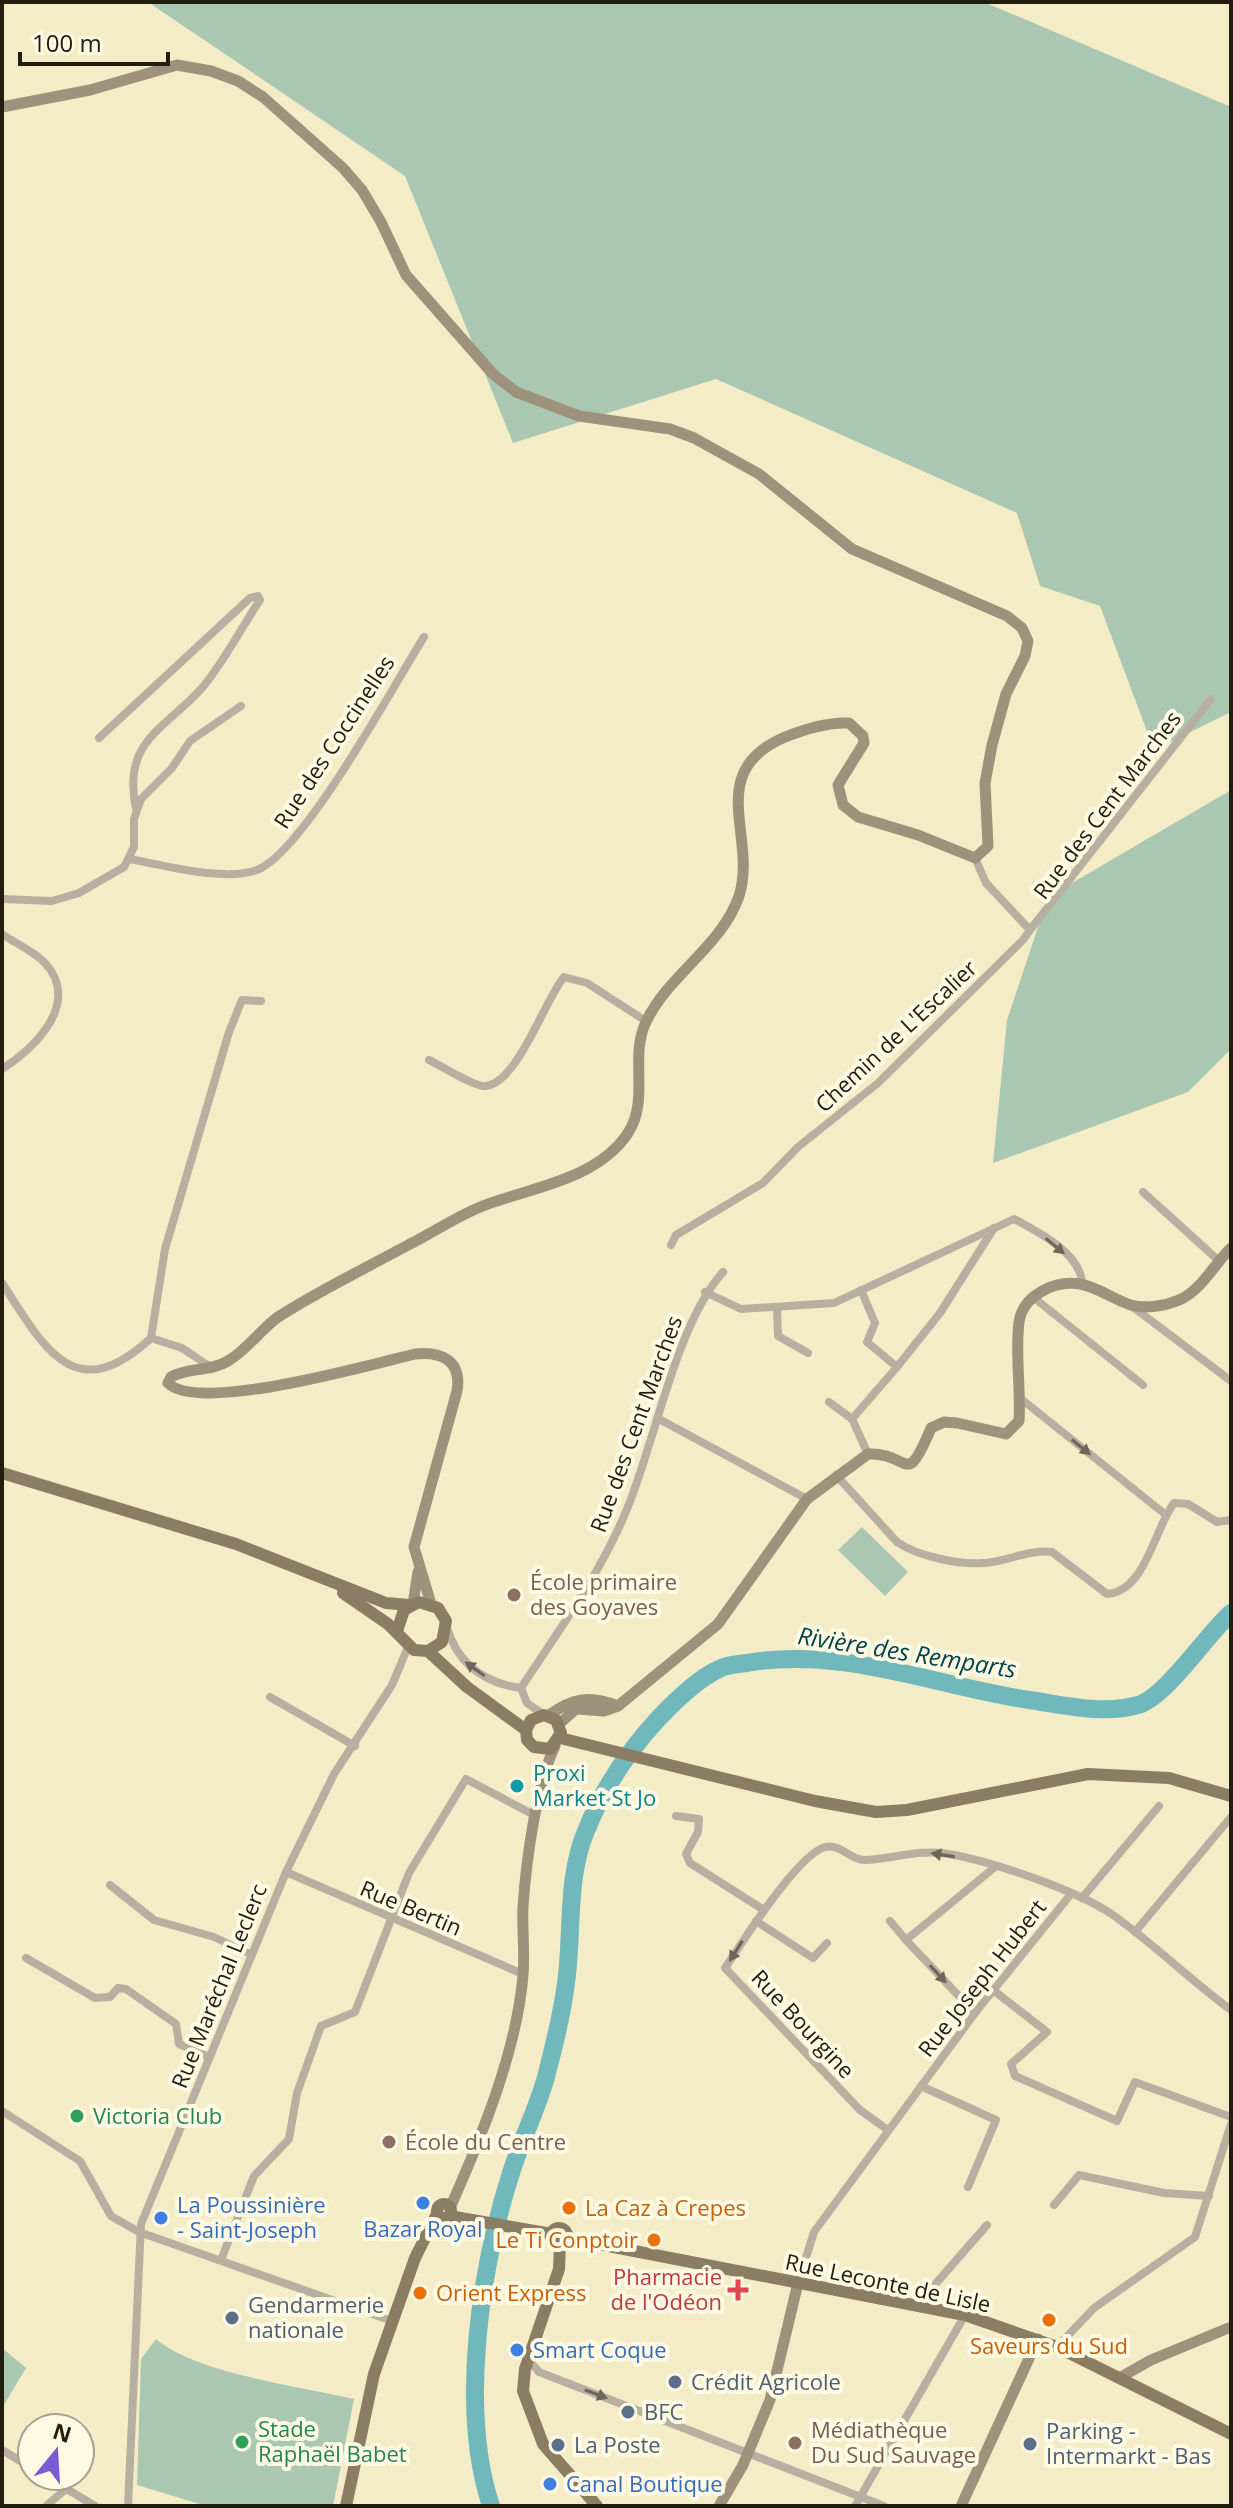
<svg xmlns="http://www.w3.org/2000/svg" width="1233" height="2508" font-family="'Open Sans',sans-serif">
<style>
.green{fill:#aac7b2}
.lines{fill:none;stroke-linecap:round;stroke-linejoin:round}
.river{stroke:#71b8bd;stroke-width:18}
.street{stroke:#b7b0a1;stroke-width:8}
.secondary{stroke:#9e927d;stroke-width:11}
.primary{stroke:#8b7d63;stroke-width:12}
.oneway{fill:#6c6758}
.education-dot{fill:#8d6e63;stroke:#fef9e3;stroke-width:3}
.culture-dot{fill:#0f9aa8;stroke:#fef9e3;stroke-width:3}
.leisure-dot{fill:#2e9e5b;stroke:#fef9e3;stroke-width:3}
.shop-dot{fill:#3f7fe0;stroke:#fef9e3;stroke-width:3}
.food-dot{fill:#e8710a;stroke:#fef9e3;stroke-width:3}
.health-dot{fill:#e0444e;stroke:#fef9e3;stroke-width:3}
.service-dot{fill:#5c6f8a;stroke:#fef9e3;stroke-width:3}
.labels{text-anchor:middle;stroke-width:8;stroke-linejoin:round;paint-order:stroke}
.street-label{font-size:22px;fill:#211e10;stroke:#fef9e3}
.education-label{font-size:22px;fill:#785e54;stroke:#fef9e3;text-anchor:start}
.culture-label{font-size:22px;fill:#0d838f;stroke:#fef9e3;text-anchor:start}
.leisure-label{font-size:22px;fill:#27864d;stroke:#fef9e3;text-anchor:start}
.shop-label{font-size:22px;fill:#366cbe;stroke:#fef9e3;text-anchor:start}
.food-label{font-size:22px;fill:#c56008;stroke:#fef9e3;text-anchor:start}
.health-label{font-size:22px;fill:#be3a42;stroke:#fef9e3;text-anchor:end}
.service-label{font-size:22px;fill:#4e5e75;stroke:#fef9e3;text-anchor:start}
.water-label{font-size:24px;font-style:italic;fill:#004449;stroke:#fef9e3}
</style>
<rect width="100%" height="100%" fill="#f4ecc7"/>
<g class="green">
<polygon points="148,2 984,2 1231,107 1231,712 1154,750 1100,606 1040,586 1017,513 716,379 513,443 405,176"/>
<polygon points="1231,790 1231,1049 1188,1092 993,1163 1007,1020 1048,897"/>
<polygon points="862,1527 908,1572 885,1596 838,1550"/>
<path d="M 156,2339 C 197,2374 300,2386 354,2399 L 333,2506 L 206,2506 L 137,2485 L 141,2359 Z"/>
<polygon points="2,2348 26,2368 2,2408"/>
</g>
<g class="lines">
<path class="river" d="M 491,2506 C 459,2409 480,2270 511,2173 C 521,2140 537,2110 546,2077 C 554,2046 562,2015 566,1983 C 573,1934 566,1878 586,1831 C 603,1788 626,1754 657,1720 C 673,1703 697,1679 719,1669 C 726,1665 738,1664 747,1663 C 841,1646 936,1686 1029,1700 C 1065,1705 1102,1715 1138,1705 C 1166,1697 1207,1634 1231,1613"/>
<g class="street">
<path d="M 99,738 L 250,598 L 258,596 L 260,600 C 241,628 224,662 202,688 C 163,731 122,741 136,809"/>
<path d="M 129,859 C 164,865 224,882 257,870 C 304,852 393,686 424,637"/>
<polyline points="2,899 52,901 79,893 124,867 134,847 134,819 141,799 172,768 190,741 241,706"/>
<polyline points="1030,930 1211,699"/>
<path d="M 2,934 C 15,943 33,951 44,962 C 82,1001 36,1048 2,1069"/>
<path d="M 429,1060 C 440,1065 476,1088 486,1086 C 518,1082 544,1001 564,977 L 587,983 L 646,1021"/>
<polyline points="1143,1192 1218,1260"/>
<polyline points="671,1245 676,1235 763,1183 798,1147 878,1083 1023,940 1030,930 986,883 975,858"/>
<path d="M 2,1283 C 43,1345 73,1410 151,1338 L 182,1348 L 212,1368"/>
<polyline points="861,1290 875,1323 867,1342 897,1367 940,1313 994,1228"/>
<path d="M 705,1292 L 741,1309 L 834,1303 L 1014,1219 C 1037,1231 1082,1254 1082,1284"/>
<polyline points="1033,1297 1143,1385"/>
<polyline points="1133,1307 1231,1381"/>
<polyline points="777,1309 778,1336 808,1353"/>
<polyline points="151,1338 165,1249 229,1032 242,1000 261,1001"/>
<polyline points="1020,1398 1166,1515"/>
<polyline points="829,1402 852,1419 868,1454"/>
<polyline points="659,1419 807,1499"/>
<polyline points="852,1419 897,1367"/>
<path d="M 836,1475 L 897,1542 C 917,1556 959,1565 983,1563 C 1006,1562 1029,1549 1052,1552 L 1107,1594 C 1146,1591 1154,1529 1174,1503 L 1188,1504 L 1217,1522 L 1231,1520"/>
<path d="M 447,1628 C 458,1664 484,1683 521,1688"/>
<path d="M 521,1688 C 559,1630 601,1573 627,1509 C 655,1442 676,1324 723,1272"/>
<polyline points="521,1688 527,1703 544,1715"/>
<polyline points="270,1697 355,1746"/>
<polyline points="676,1816 699,1819 698,1832 686,1854 690,1863 764,1910"/>
<polyline points="286,1872 523,1974"/>
<polyline points="110,1885 154,1920 214,1937 250,1954"/>
<polyline points="1082,1898 1159,1806"/>
<polyline points="756,1921 813,1958 827,1943"/>
<polyline points="890,1921 906,1940"/>
<polyline points="1135,1932 1231,1817"/>
<polyline points="26,1958 95,1998 110,1997 118,1988 126,1989 176,2024 179,2044 209,2057"/>
<polyline points="993,1990 1047,2032 1011,2064 1015,2076 1117,2121 1135,2082 1231,2117"/>
<polyline points="975,2013 906,1940 995,1867"/>
<polyline points="921,2086 996,2120 968,2187"/>
<polyline points="2,2111 80,2161 111,2216 139,2232 392,2321"/>
<path d="M 888,2130 L 860,2110 L 725,1968 C 742,1943 797,1855 825,1847 C 840,1843 850,1860 864,1860 C 891,1859 915,1850 942,1853 C 986,1859 1077,1890 1113,1915 C 1154,1944 1190,1980 1231,2010"/>
<polyline points="1054,2205 1079,2175 1164,2193 1209,2196"/>
<polyline points="221,2260 254,2176 289,2139 297,2093 321,2026 355,2012 409,1873 466,1779 536,1816"/>
<polyline points="798,2283 814,2232 975,2013 1071,1894"/>
<polyline points="917,2305 987,2225"/>
<polyline points="1057,2347 1094,2308 1195,2237 1231,2124"/>
<polyline points="529,2360 539,2372 884,2506"/>
<polyline points="2,2450 32,2468"/>
<polyline points="45,2476 95,2506"/>
<polyline points="46,2506 66,2489"/>
<polyline points="128,2506 141,2224 286,1872 334,1774 392,1685 408,1647"/>
<polyline points="855,2506 965,2315"/>
</g>
<g class="secondary">
<path d="M 2,107 L 90,90 L 177,65 L 211,71 L 238,81 L 263,97 L 343,168 L 362,190 L 381,222 L 406,275 L 493,374 L 516,392 L 579,416 L 670,429 L 694,438 L 759,474 L 852,549 L 1007,616 L 1022,628 L 1028,641 L 1025,656 L 1006,694 L 992,745 L 985,783 L 988,846 L 975,858 L 918,835 L 858,817 L 843,805 L 838,785 L 864,743 L 863,736 L 849,723 C 828,722 805,729 785,737 C 703,772 758,837 739,896 C 722,946 668,975 646,1022 C 629,1057 650,1099 628,1133 C 600,1176 541,1186 497,1201 C 466,1210 438,1230 410,1244 C 366,1268 320,1290 278,1317 C 260,1330 247,1350 228,1361 C 210,1372 188,1367 171,1377 L 168,1383 C 198,1414 373,1364 415,1354 C 442,1351 462,1361 457,1391 L 414,1547 L 431,1604"/>
<polyline points="413,1604 418,1572"/>
<path d="M 549,1715 C 573,1698 590,1695 618,1706"/>
<path d="M 559,1724 L 576,1709 L 604,1711 L 618,1706 L 718,1624 L 807,1499 L 868,1454 C 910,1452 905,1491 931,1428 L 944,1422 L 957,1423 L 1006,1434 L 1019,1421 C 1021,1389 1015,1354 1019,1322 C 1023,1295 1055,1280 1080,1284 C 1098,1287 1114,1300 1131,1305 C 1146,1309 1165,1306 1179,1300 C 1200,1292 1215,1263 1231,1248"/>
<path d="M 450,2208 C 481,2138 517,2051 523,1975 C 525,1952 522,1930 523,1907 C 526,1862 536,1786 555,1746"/>
<polyline points="1121,2377 1151,2360 1231,2327"/>
<polyline points="719,2506 743,2465 770,2400 798,2283"/>
<polyline points="961,2506 1038,2339"/>
</g>
<g class="primary">
<polyline points="2,1473 236,1544 386,1603 409,1605"/>
<polyline points="343,1593 388,1624 414,1650 428,1651 442,1642 446,1621 438,1608 419,1602 404,1610 397,1631"/>
<polyline points="428,1651 467,1687 526,1730 527,1740 534,1747 550,1749 561,1733 556,1720 544,1715 531,1720 526,1730"/>
<polyline points="560,1738 815,1801 876,1812 907,1810 1088,1774 1169,1778 1231,1796"/>
<circle cx="444" cy="2211" r="7"/>
<polyline points="449,2216 552,2234"/>
<circle cx="559" cy="2236" r="8"/>
<polyline points="567,2238 965,2315 1057,2347 1231,2434"/>
<polyline points="560,2244 559,2269 525,2369 523,2391 543,2444 597,2506"/>
<polyline points="346,2506 374,2374 415,2258 437,2214"/>
</g>
</g>
<defs><path id="oneway-solid" d="M-6-.8H1V-3.2L6.5 0L1 3.2V.8H-6Z" transform="scale(2)"/></defs>
<g class="oneway">
<use href="#oneway-solid" transform="translate(1055 1246) rotate(40)"/>
<use href="#oneway-solid" transform="translate(1081 1447) rotate(39)"/>
<use href="#oneway-solid" transform="translate(475 1669) rotate(-144)"/>
<use href="#oneway-solid" transform="translate(943 1855) rotate(-171)"/>
<use href="#oneway-solid" transform="translate(736 1951) rotate(123)"/>
<use href="#oneway-solid" transform="translate(938 1974) rotate(47)"/>
<use href="#oneway-solid" transform="translate(596 2394) rotate(21)"/>
</g>
<g class="education-dot">
<circle cx="514" cy="1595" r="8"/>
<circle cx="389" cy="2142" r="8"/>
<circle cx="795" cy="2443" r="8"/>
</g>
<circle class="culture-dot" cx="517" cy="1786" r="8"/>
<g class="leisure-dot">
<circle cx="77" cy="2116" r="8"/>
<circle cx="242" cy="2442" r="8"/>
</g>
<g class="shop-dot">
<circle cx="423" cy="2203" r="8"/>
<circle cx="161" cy="2218" r="8"/>
<circle cx="517" cy="2350" r="8"/>
<circle cx="550" cy="2484" r="8"/>
</g>
<g class="food-dot">
<circle cx="569" cy="2208" r="8"/>
<circle cx="654" cy="2240" r="8"/>
<circle cx="420" cy="2293" r="8"/>
<circle cx="1049" cy="2320" r="8"/>
</g>
<path class="health-dot" d="M734 2278h8v8h8v8h-8v8h-8v-8h-8v-8h8z"/>
<g class="service-dot">
<circle cx="232" cy="2318" r="8"/>
<circle cx="675" cy="2382" r="8"/>
<circle cx="628" cy="2412" r="8"/>
<circle cx="1030" cy="2444" r="8"/>
<circle cx="558" cy="2445" r="8"/>
</g>
<g class="labels">
<g class="street-label">
<text transform="translate(334 742) rotate(-57)" y="8">Rue des Coccinelles</text>
<text transform="translate(1107 805) rotate(-53)" y="8">Rue des Cent Marches</text>
<text transform="translate(896 1036) rotate(-43)" y="8">Chemin de L'Escalier</text>
<text transform="translate(636 1424) rotate(-70)" y="8">Rue des Cent Marches</text>
<text transform="translate(411 1908) rotate(23)" y="8">Rue Bertin</text>
<text transform="translate(982 1978) rotate(-52)" y="8">Rue Joseph Hubert</text>
<text transform="translate(219 1986) rotate(-68)" y="8">Rue Maréchal Leclerc</text>
<text transform="translate(803 2024) rotate(47)" y="8">Rue Bourgine</text>
<text transform="translate(888 2283) rotate(12)" y="8">Rue Leconte de Lisle</text>
</g>
<g class="education-label">
<text x="530" y="1590">École primaire<tspan x="530" dy="25">des Goyaves</tspan></text>
<text x="405" y="2150">École du Centre</text>
<text x="811" y="2438">Médiathèque<tspan x="811" dy="25">Du Sud Sauvage</tspan></text>
</g>
<g class="culture-label">
<text x="533" y="1781">Proxi<tspan x="533" dy="25">Market St Jo</tspan></text>
</g>
<g class="leisure-label">
<text x="93" y="2124">Victoria Club</text>
<text x="258" y="2437">Stade<tspan x="258" dy="25">Raphaël Babet</tspan></text>
</g>
<g class="shop-label">
<text x="177" y="2213">La Poussinière<tspan x="177" dy="25">- Saint-Joseph</tspan></text>
<text x="423" y="2237" text-anchor="middle">Bazar Royal</text>
<text x="533" y="2358">Smart Coque</text>
<text x="566" y="2492">Canal Boutique</text>
</g>
<g class="food-label">
<text x="585" y="2216">La Caz à Crepes</text>
<text x="638" y="2248" text-anchor="end">Le Ti Conptoir</text>
<text x="436" y="2301">Orient Express</text>
<text x="1049" y="2354" text-anchor="middle">Saveurs du Sud</text>
</g>
<g class="health-label">
<text x="722" y="2285">Pharmacie<tspan x="722" dy="25">de l'Odéon</tspan></text>
</g>
<g class="service-label">
<text x="248" y="2313">Gendarmerie<tspan x="248" dy="25">nationale</tspan></text>
<text x="691" y="2390">Crédit Agricole</text>
<text x="644" y="2420">BFC</text>
<text x="1046" y="2439">Parking -<tspan x="1046" dy="25">Intermarkt - Bas</tspan></text>
<text x="574" y="2453">La Poste</text>
</g>
<g class="water-label">
<text transform="translate(907 1653) rotate(9)" y="8">Rivière des Remparts</text>
</g>
</g>
<rect width="1233" height="2508" fill="none" stroke="#211e10" stroke-width="8"/>
<g transform="translate(56 2452) rotate(18)"><circle r="38" fill="#fef9e3" stroke="#a6a18f" stroke-width="2"/>
<path d="M0-6L14 30L0 20L-14 30Z" fill="#795bd5"/>
<text y="-12" font-size="22" font-weight="bold" text-anchor="middle" fill="#211e10">N</text>
</g>
<path d="M20 52v12h148v-12" fill="none" stroke="#211e10" stroke-width="4"/>
<text x="32" y="52" font-size="24" fill="#211e10" stroke="#fef9e3" stroke-width="6" paint-order="stroke">100 m</text>
</svg>
